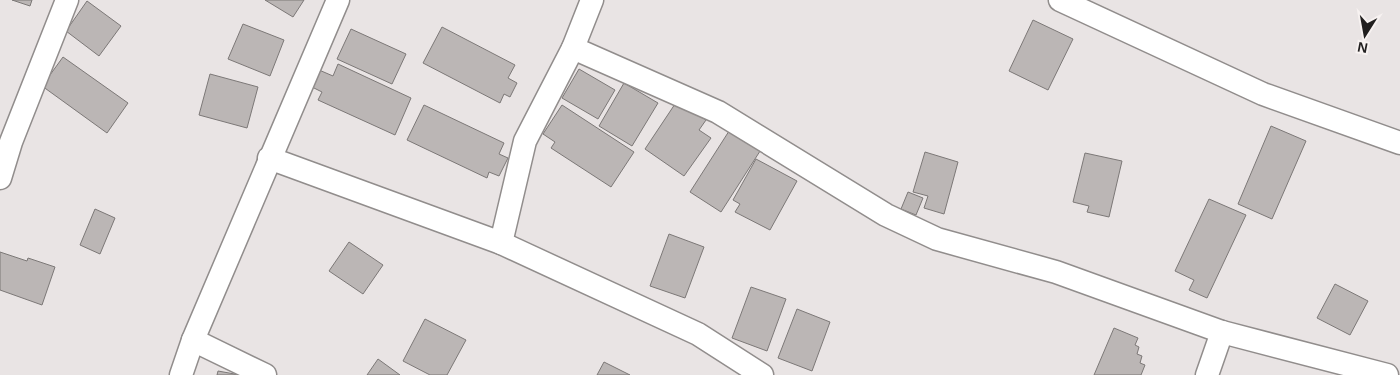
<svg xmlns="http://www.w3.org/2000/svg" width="1400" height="375" font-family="Arial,sans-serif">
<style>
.building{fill:#bbb6b5;stroke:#7c7877}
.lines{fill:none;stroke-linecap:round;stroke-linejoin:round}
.street-casing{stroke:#918d8c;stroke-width:25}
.street{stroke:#fff;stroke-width:22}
</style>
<rect width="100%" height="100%" fill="#e9e4e4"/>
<g class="building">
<polygon points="12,0 32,0 30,6"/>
<polygon points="265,0 304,0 293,17"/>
<polygon points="87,1 121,26 99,56 66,31"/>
<polygon points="1033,20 1073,39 1048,90 1009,71"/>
<polygon points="243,24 284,40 270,76 228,59"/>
<polygon points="442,27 515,65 508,78 517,83 510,97 504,94 500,103 423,63"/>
<polygon points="351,29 406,54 392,84 337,59"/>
<polygon points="63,57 128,103 107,133 42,86"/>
<polygon points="338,64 411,98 395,135 318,100 322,92 312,87 319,70 333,76"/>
<polygon points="579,69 615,90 598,119 562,98"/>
<polygon points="210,74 258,87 247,128 199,115"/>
<polygon points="624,83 658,103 632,146 599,126"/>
<polygon points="677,101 706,120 699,130 711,138 684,176 645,149"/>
<polygon points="424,105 504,143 499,154 508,158 499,176 489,172 487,178 407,140"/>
<polygon points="562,105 634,152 611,187 551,148 555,142 543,134"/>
<polygon points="1271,126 1306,141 1272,219 1238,204"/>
<polygon points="731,128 762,148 721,212 690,192"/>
<polygon points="925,152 958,162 944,214 924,208 928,196 913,192"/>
<polygon points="1085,153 1122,161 1109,217 1087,212 1089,206 1073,202"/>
<polygon points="756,159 797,181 770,230 735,212 740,204 733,200"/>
<polygon points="908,192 923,198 916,215 901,209"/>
<polygon points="1209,199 1246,215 1207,298 1189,290 1194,280 1175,271"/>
<polygon points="95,209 115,218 100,254 80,245"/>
<polygon points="669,234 704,247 685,298 650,286"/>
<polygon points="349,242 383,265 363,294 329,271"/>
<polygon points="0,252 27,261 28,258 55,267 42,305 0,290"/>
<polygon points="1335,284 1368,301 1350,335 1317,318"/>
<polygon points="751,287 786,299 767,351 732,338"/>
<polygon points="797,309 830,322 812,371 778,358"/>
<polygon points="425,319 466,340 447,375 430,375 403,361"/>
<polygon points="1114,328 1138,338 1135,345 1139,347 1137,354 1142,356 1140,363 1145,365 1141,375 1094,375"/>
<polygon points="378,359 400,375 367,375"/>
<polygon points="604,362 630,375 597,375"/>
<polygon points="218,371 240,375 217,375"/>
</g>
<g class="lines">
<g class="street-casing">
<g id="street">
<polyline points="1060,0 1263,94 1400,143"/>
<polyline points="573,48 718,112 886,215 937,239 1056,272 1222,332 1387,375"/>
<polyline points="269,158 501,243 698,334 762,375"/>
<polyline points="0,178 11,142 67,0"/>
<polyline points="501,243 525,141 573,48 592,0"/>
<polyline points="193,340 265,375"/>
<polyline points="181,375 193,340 338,0"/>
<polyline points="1207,375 1222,332"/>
</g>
</g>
<use href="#street" class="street"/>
</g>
<g transform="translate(1365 35) rotate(191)" stroke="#f7f2f1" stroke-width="4" paint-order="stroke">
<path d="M0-4L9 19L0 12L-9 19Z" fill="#211f1f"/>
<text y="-8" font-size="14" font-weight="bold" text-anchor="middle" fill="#211f1f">N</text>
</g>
</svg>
